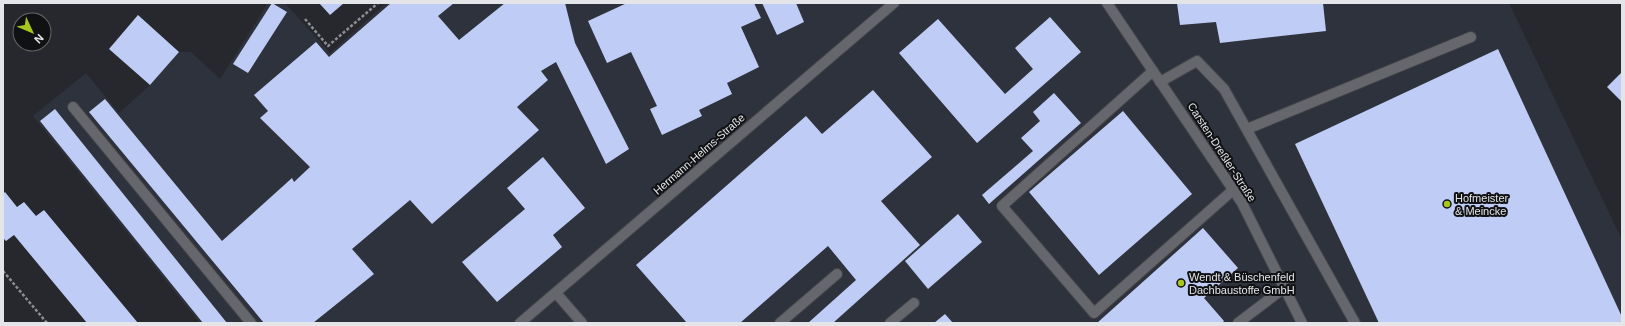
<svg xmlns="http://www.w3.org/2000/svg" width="1625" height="326" font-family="Arial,sans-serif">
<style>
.built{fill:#2e323c}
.building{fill:#bfcdf6}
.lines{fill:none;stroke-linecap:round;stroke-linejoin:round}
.minor-casing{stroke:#434448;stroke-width:12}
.path{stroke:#8d8e92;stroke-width:2.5;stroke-dasharray:3 2;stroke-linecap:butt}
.minor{stroke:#65676c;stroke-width:10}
.poi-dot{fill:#a8c71c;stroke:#101113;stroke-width:1.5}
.labels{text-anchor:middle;stroke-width:4;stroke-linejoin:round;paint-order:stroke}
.street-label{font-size:11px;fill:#e4e5e8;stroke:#101113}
.poi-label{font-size:11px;fill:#e4e5e8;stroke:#101113;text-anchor:start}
</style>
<rect width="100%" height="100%" fill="#27282d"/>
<polygon class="built" points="268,3 285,3 330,53 386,3 1509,3 1622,240 1622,323 200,323 33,116 86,73 119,113 150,85 179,52 191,52 220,79"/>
<g class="building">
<polygon points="272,3 287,12 248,73 233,64"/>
<polygon points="319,3 344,3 330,15"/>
<polygon points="391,3 454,3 438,16 459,40 505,3 565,3 575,43 629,149 606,164 556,62 541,71 548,80 517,107 539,130 432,224 410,200 352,249 374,274 313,323 264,323 89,112 105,99 222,241 292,178 294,182 310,167 260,118 268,111 254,95 316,42 329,57"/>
<polygon points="627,3 754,3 761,18 741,27 759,67 727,83 732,94 699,110 702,116 662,135 650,109 657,106 631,52 607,63 588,21"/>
<polygon points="762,3 796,3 804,22 777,35"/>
<polygon points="1177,3 1323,3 1326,31 1220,43 1216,22 1180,25"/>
<polygon points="138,15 179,52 150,85 109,49"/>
<polygon points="1050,17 1081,52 977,143 899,53 938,19 1005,94 1033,69 1015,48"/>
<polygon points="1498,49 1622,317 1622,323 1379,323 1295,144"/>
<polygon points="1622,72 1622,102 1607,87"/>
<polygon points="873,90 932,157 881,201 920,245 833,323 808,323 856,280 828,246 740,323 687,323 636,265 806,116 822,134"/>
<polygon points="1054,93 1081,123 989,204 982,195 1033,151 1021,138 1040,121 1033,112"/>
<polygon points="55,109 227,323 203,323 40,121"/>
<polygon points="1123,111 1192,194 1099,275 1029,192"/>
<polygon points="543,157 585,208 553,235 562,247 497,302 462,262 525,209 507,188"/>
<polygon points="5,192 17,207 24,202 36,216 44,210 138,323 87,323 14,235 6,241 3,238 3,194"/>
<polygon points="958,214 982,242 928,289 905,261"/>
<polygon points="1203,228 1238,268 1204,298 1224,321 1222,323 1097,323"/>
<polygon points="945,314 953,323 934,323"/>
</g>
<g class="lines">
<g class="minor-casing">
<g id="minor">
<polyline points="1107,3 1242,203 1302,323"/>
<polyline points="1153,71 1002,206 1094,313 1233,190"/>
<polyline points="1160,82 1197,61 1224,89 1355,323"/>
<polyline points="73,107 251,323"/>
<polyline points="1247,129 1471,37"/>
<polyline points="556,293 582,323"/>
<polyline points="520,323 894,3"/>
<polyline points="780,323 837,274"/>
<polyline points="890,323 914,303"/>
<polyline points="1238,323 1284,288"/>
</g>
</g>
<g class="path">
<polyline points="305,19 328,46 378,3"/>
<polyline points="3,271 47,323"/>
</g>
<use href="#minor" class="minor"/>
</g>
<g class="poi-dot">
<circle cx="1447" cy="204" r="4"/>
<circle cx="1181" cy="283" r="4"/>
</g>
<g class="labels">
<g class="street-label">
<text transform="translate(1222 152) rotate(57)" y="4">Carsten-Dreßler-Straße</text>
<text transform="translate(699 154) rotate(-41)" y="4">Hermann-Helms-Straße</text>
</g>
<g class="poi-label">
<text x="1455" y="202">Hofmeister<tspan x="1455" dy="13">&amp; Meincke</tspan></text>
<text x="1189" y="281">Wendt &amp; Büschenfeld<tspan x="1189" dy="13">Dachbaustoffe GmbH</tspan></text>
</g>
</g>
<rect width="1625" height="326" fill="none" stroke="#e4e5e8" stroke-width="8"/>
<g transform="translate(32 32) rotate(134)"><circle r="19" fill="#101113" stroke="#656668"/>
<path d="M0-3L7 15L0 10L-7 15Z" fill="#a8c71c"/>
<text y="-6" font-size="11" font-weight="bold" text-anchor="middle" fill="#e4e5e8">N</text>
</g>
</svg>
